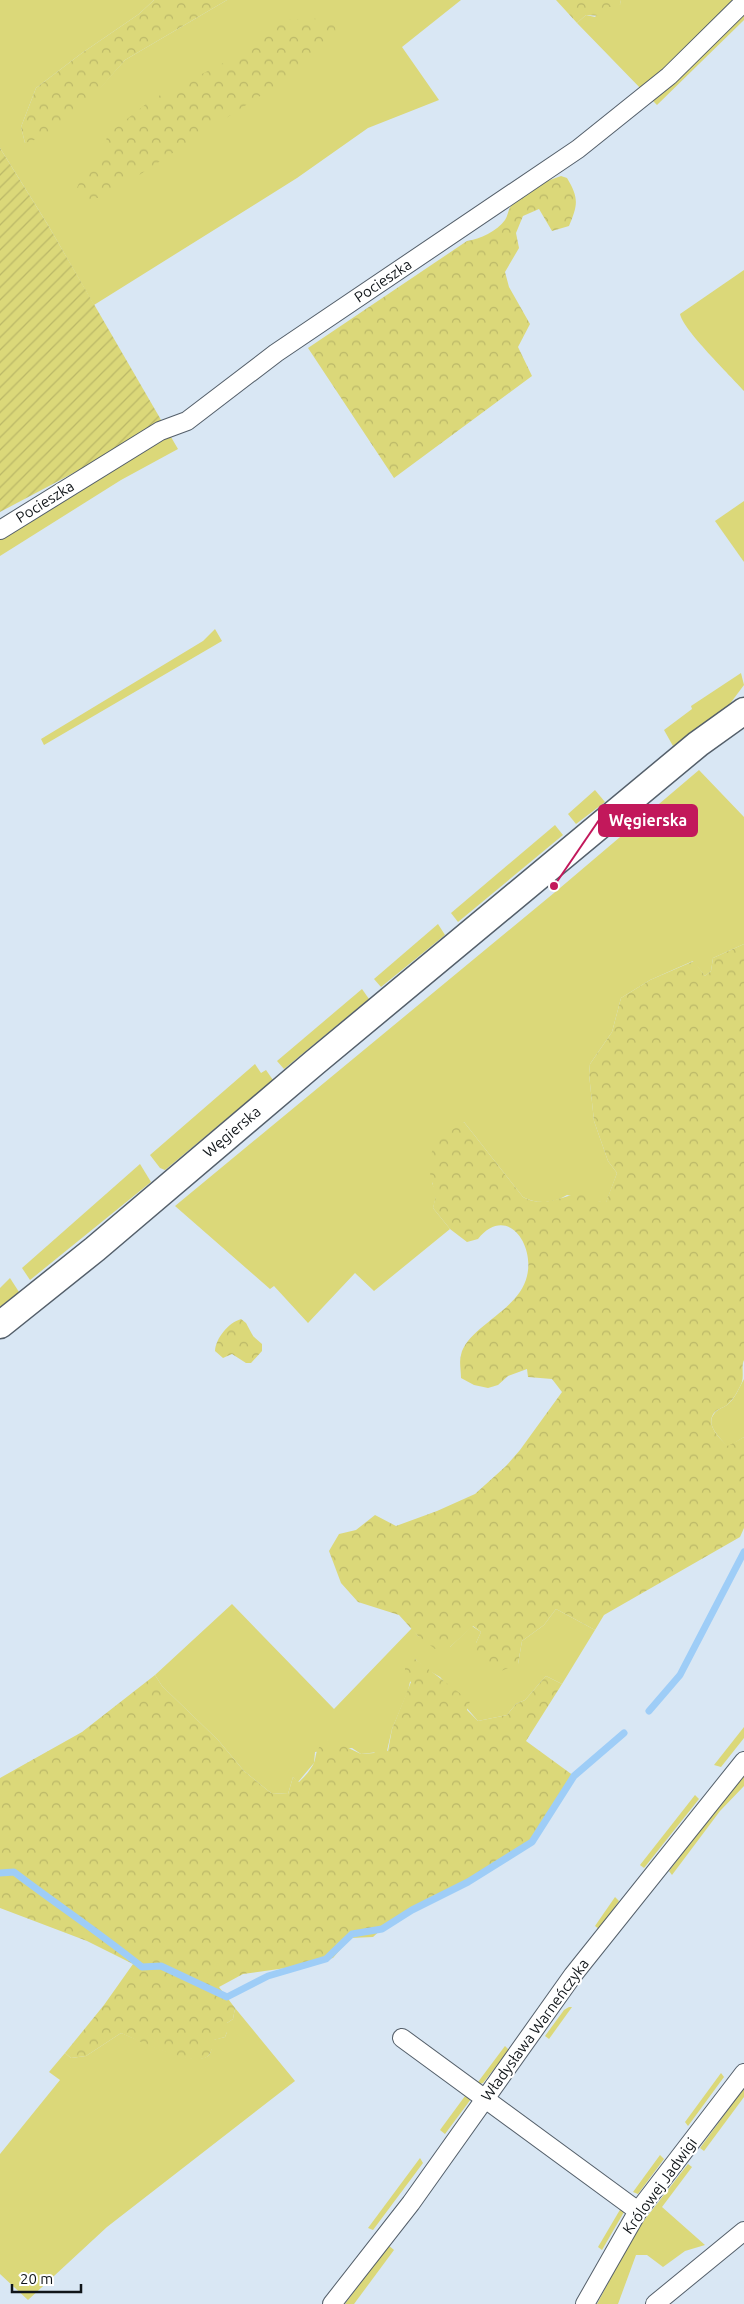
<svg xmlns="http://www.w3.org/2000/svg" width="744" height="2304" font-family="Ubuntu,sans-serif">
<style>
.grass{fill:#dbd879}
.forest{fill:url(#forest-crowns)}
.garden{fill:url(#garden-furrows)}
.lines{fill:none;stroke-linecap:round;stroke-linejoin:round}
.stream{stroke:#9ecdf7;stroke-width:7}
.street-casing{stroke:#545f6a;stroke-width:20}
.secondary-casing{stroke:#545f6a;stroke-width:29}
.street{stroke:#fff;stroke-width:18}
.secondary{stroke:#fff;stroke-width:26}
.labels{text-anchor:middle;stroke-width:4.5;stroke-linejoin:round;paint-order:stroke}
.street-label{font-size:15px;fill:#101519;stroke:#fff}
.leader{fill:none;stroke:#c2185b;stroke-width:2}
.callout-dot{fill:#c2185b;stroke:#fff;stroke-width:2}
.callout{fill:#c2185b;stroke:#c2185b;stroke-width:2}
.callout-label{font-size:16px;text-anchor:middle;font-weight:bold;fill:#fff}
</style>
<defs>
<pattern id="forest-crowns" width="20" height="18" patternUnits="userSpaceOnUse" patternTransform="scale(1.25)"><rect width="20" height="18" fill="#dbd879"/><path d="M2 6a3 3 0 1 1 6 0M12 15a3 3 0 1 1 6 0" fill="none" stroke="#bbb868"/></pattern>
<pattern id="garden-furrows" width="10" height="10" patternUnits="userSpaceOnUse" patternTransform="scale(1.25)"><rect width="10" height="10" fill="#dbd879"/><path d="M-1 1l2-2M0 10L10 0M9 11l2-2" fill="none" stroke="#bbb868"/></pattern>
</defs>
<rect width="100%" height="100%" fill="#d9e7f4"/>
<g class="grass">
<polygon points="0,0 154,0 139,14 82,53 36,88 21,127 25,143 99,89 125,60 227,0 461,0 402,47 439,100 368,128 297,178 94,305 48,225 0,148"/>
<polygon points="620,0 738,0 644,92 577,23 586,15 595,17 604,7 621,4"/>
<polygon points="744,7 744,20 657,105 653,101 654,96"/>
<path d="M 744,270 L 744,391 C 731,376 683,330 680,314 Z"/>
<polygon points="171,437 178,449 121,480 0,556 0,532 163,438"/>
<polygon points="744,501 744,562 715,521"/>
<polygon points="215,629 222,641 44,745 41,739 203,641"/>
<polygon points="741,673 744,685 729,705 673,746 664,730 692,709 691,706"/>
<path d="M 699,770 L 744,817 L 744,944 L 713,958 L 711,971 L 705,976 L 693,961 L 650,980 L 621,998 L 612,1032 L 590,1064 L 589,1074 L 594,1121 L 608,1161 L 617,1173 L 606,1203 L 567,1195 C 554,1203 537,1205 523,1197 L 464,1122 L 432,1183 L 437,1193 L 433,1208 L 450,1229 L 374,1291 L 355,1273 L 308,1323 L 274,1286 L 270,1289 L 175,1206 L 560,888 Z"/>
<polygon points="595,790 605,802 576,824 568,814"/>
<polygon points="555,825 563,835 458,922 451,913"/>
<polygon points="438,924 445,935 381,987 374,979"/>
<polygon points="362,989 369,999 284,1069 277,1061"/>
<polygon points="255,1064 261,1073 266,1070 273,1080 165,1170 160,1168 150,1155"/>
<polygon points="140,1164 151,1182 30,1280 22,1268"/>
<polygon points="10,1278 19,1292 0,1307 0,1288"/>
<path d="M 744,1379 L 744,1437 L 728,1447 C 721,1439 705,1425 714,1414 C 717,1409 723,1408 727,1405 C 735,1399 739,1388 744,1379 Z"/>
<polygon points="232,1604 334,1709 412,1628 418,1636 450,1647 472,1626 481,1632 476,1643 518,1664 522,1641 544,1625 556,1609 595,1630 562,1684 546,1676 525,1700 516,1704 507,1715 478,1721 440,1677 426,1669 415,1659 408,1691 392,1729 387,1751 361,1754 352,1748 315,1752 314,1763 298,1782 293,1777 288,1794 271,1793 244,1771 218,1740 162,1686 155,1675"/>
<polygon points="744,1727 744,1738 721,1767 714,1765"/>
<polygon points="744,1773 744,1786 720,1811 672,1875 669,1871"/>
<polygon points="695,1795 699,1799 644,1868 640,1865"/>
<polygon points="615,1897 619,1901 599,1929 595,1926"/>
<polygon points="569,2007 572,2007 549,2039 545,2036 564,2010"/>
<path d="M 235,2008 L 295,2081 L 107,2227 L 28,2300 L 0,2274 L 0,2154 L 60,2080 L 49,2072 L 65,2053 L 71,2058 L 86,2056 L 121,2033 C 137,2039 196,2069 209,2055 C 212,2051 212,2045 213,2040 L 225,2037 L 227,2032 L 227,2023 L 233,2019 Z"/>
<polygon points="505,2046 509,2050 483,2083 480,2084 478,2082"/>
<polygon points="721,2073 724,2077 688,2126 685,2122"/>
<polygon points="744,2088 744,2097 704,2151 700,2148"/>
<polygon points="468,2092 471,2099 445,2134 440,2130"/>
<polygon points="660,2155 664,2159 638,2194 633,2192"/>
<polygon points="420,2158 423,2163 373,2230 368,2228"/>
<polygon points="688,2164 692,2167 662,2207 705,2245 685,2251 663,2267 647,2255 636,2255 618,2304 597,2304 635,2232"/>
<polygon points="621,2208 624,2212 602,2250 598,2247"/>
<polygon points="388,2245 394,2250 354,2304 345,2304"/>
</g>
<g class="forest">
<polygon points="154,0 227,0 125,60 72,121 44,137 25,143 21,127 36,88 82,53 139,14"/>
<polygon points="556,0 620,0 621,4 616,7 604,7 602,16 586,15 577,23"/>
<polygon points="312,18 334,23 337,36 312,62 104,198 94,198 81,202 76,199 75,193 79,183 100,159 108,134 151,100 237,56 286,20"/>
<path d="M 561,176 L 567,178 C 579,198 578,205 569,226 L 552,231 L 539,209 L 523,216 L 516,233 L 519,248 L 505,272 L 509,287 L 530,324 L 518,347 L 532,376 L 394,478 L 308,348 L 467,241 C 480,239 497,231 505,220 C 508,216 508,210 511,206 C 523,191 543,182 561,176 Z"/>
<path d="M 744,944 L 744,1360 C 741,1366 744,1374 742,1382 C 739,1389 734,1399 727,1405 C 723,1408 717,1409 714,1413 C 705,1425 720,1439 728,1446 L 744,1437 L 744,1528 L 740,1537 L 604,1615 L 595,1630 L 556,1609 L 544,1625 L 522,1641 L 518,1664 L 501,1671 L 484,1661 L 476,1654 L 476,1643 L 481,1632 L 473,1626 L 450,1647 L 435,1649 L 418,1636 L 399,1615 L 358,1602 L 341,1583 L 329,1551 L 339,1534 L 356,1530 L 375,1515 L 396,1526 L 437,1511 L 475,1494 L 506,1466 L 520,1450 L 562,1392 L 552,1379 L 528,1377 L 527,1369 L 508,1376 L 498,1385 L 488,1388 L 474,1385 L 461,1378 C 461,1370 459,1362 461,1355 C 467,1327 519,1311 527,1276 C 535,1243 506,1204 478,1239 L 467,1242 L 450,1229 L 433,1208 C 437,1192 436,1197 432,1182 C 423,1149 439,1138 464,1122 L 523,1197 C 544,1209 565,1195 586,1191 L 598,1201 L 606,1202 L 617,1173 L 608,1161 L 594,1121 L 589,1074 L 590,1064 L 612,1032 L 621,998 L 650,980 L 694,961 L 705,976 L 711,971 L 713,958 Z"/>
<path d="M 241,1319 L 246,1323 L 253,1336 L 262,1344 L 262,1351 L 251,1363 L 246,1363 L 232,1354 L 223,1358 L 215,1351 C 216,1338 228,1323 241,1319 Z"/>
<path d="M 415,1659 L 470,1701 L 467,1710 L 478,1721 L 507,1715 L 516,1704 L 525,1700 L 546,1676 L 562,1684 L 526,1741 L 574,1776 L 532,1842 L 499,1859 L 468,1882 L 394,1918 L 373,1937 L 350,1938 L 333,1958 L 293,1967 L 243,1974 L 219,1987 L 235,2008 L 233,2019 L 227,2023 L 227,2032 L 225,2037 L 214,2040 C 213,2045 212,2051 209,2055 C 196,2070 137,2040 121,2033 L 86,2056 L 71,2058 L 65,2053 L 104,2005 L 133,1964 L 87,1941 L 0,1908 L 0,1778 L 82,1732 L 155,1675 L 162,1686 L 218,1740 L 244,1771 L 271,1793 L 288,1794 L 293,1777 L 299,1782 C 304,1777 309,1772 313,1765 C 317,1757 314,1753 321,1745 L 338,1743 L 361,1754 L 374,1753 L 379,1747 L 388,1751 L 392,1729 L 411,1682 L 405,1678 L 405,1664 Z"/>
</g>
<polygon class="garden" points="0,148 48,225 164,425 0,512"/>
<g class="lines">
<g class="stream">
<polyline points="649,1711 680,1675 744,1552"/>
<path d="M 0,1873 L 14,1872 C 56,1904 100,1933 142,1967 L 161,1966 L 227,1997 L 268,1976 L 326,1959 L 352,1934 L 382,1929 L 412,1910 L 468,1882 L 532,1842 L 574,1776 L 624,1733"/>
</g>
<g class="street-casing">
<g id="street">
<polyline points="0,530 160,431 187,421 276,353 578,149 669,76 744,2"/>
<polyline points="402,2038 638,2211"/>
<polyline points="332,2304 411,2203 573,1975 744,1761"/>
<polyline points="585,2304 638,2211 744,2073"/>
<polyline points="655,2304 744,2231"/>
</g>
</g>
<g class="secondary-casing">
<polyline id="secondary" points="0,1325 95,1249 314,1063 698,744 744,711"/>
</g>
<use href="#street" class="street"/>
<use href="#secondary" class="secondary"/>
</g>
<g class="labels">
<g class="street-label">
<text transform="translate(383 281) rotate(-34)" y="5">Pocieszka</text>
<text transform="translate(45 502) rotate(-32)" y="5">Pocieszka</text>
<text transform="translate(232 1132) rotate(-40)" y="5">Węgierska</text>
<text transform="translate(535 2030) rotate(-54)" y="5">Władysława Warneńczyka</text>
<text transform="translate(660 2186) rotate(-54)" y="5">Królowej Jadwigi</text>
</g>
</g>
<path class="leader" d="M554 886L599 820"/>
<circle class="callout-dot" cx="554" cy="886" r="5"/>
<rect class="callout" x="599" y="805" width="98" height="31" rx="5"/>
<g class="callout-label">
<text x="648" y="826">Węgierska</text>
</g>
<path d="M12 2284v8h69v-8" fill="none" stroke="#101519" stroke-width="2.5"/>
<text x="20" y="2284" font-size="15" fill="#101519" stroke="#ffffff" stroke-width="4" paint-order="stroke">20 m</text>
</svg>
